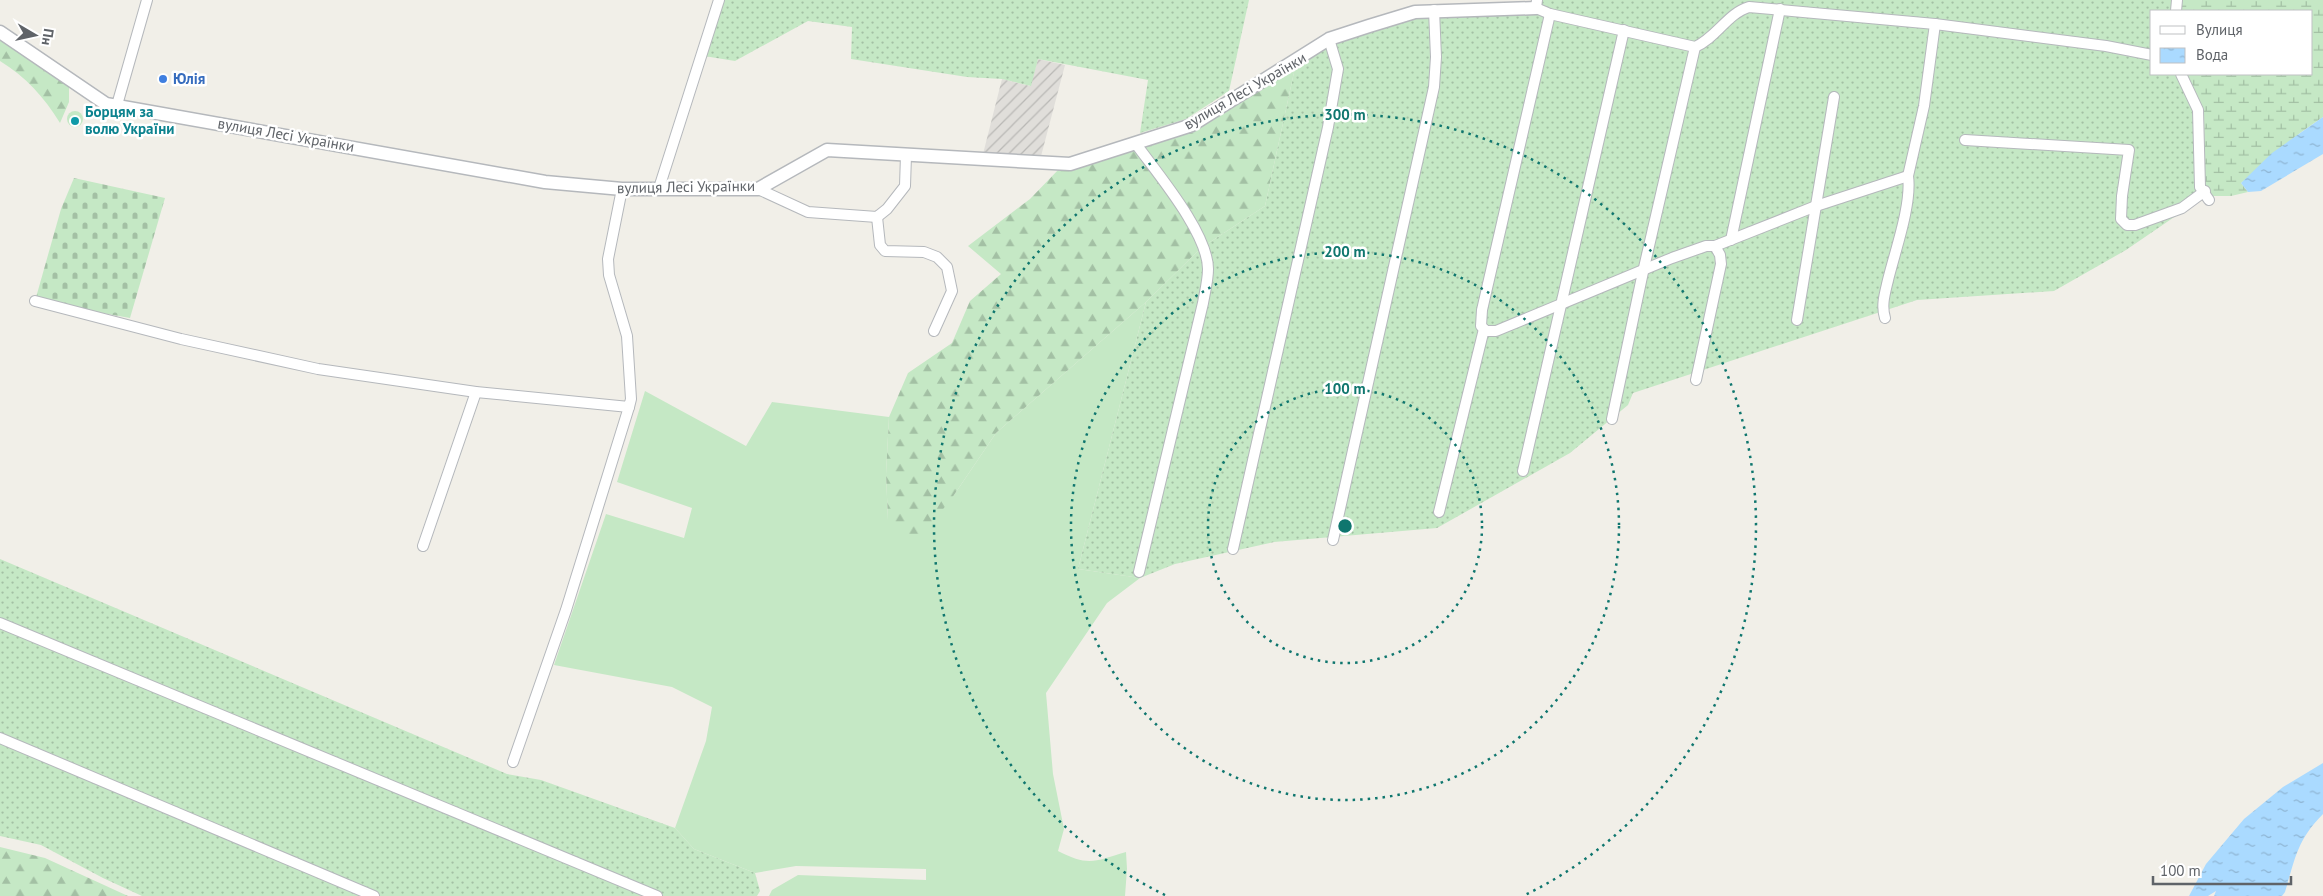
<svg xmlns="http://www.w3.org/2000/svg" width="2323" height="896" font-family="'PT Sans',sans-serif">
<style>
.industrial{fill:url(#industrial-furrows)}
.grass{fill:#c5e8c5}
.forest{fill:url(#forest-firs)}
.wetland{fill:url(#wetland-marsh)}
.cemetery{fill:url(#cemetery-stones)}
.garden{fill:url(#garden-dots)}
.water{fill:url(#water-ripples)}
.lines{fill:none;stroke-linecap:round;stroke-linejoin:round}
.minor-casing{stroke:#b5b8bc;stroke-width:12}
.tertiary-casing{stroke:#b5b8bc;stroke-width:15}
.minor{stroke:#fff;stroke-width:10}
.tertiary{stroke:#fff;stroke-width:12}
.ring{fill:none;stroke:#0f766e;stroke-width:2.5;stroke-dasharray:2.5 5}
.shop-dot{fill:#3f7fe0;stroke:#fff;stroke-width:2}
.culture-dot{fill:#0f9aa8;stroke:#fff;stroke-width:2}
.labels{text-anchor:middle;stroke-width:5;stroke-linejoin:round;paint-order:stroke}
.shop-label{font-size:15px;font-weight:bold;fill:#366cbe;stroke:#fff;text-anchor:start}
.street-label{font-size:15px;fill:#5f6368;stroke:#fff}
.culture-label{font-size:15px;font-weight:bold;fill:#0d838f;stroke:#fff;text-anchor:start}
.centre{fill:#0f766e;stroke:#fff;stroke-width:2.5}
.ring-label{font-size:15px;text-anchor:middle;font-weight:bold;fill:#0f766e;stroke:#fff;stroke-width:5;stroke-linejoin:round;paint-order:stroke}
</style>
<defs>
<pattern id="industrial-furrows" width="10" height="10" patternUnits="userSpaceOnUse" patternTransform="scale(1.25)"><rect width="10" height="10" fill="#e0deda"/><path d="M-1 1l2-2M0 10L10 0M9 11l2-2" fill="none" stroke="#b9b8b5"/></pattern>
<pattern id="forest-firs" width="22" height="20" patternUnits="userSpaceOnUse" patternTransform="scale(1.25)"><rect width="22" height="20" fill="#c5e8c5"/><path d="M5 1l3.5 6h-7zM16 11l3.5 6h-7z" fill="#a3c0a4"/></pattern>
<pattern id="wetland-marsh" width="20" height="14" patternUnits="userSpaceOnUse" patternTransform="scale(1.25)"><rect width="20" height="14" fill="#c5e8c5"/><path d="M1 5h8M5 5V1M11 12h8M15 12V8" fill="none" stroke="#a3c0a4"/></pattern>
<pattern id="cemetery-stones" width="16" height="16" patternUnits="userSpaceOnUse" patternTransform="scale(1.25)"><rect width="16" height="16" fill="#c5e8c5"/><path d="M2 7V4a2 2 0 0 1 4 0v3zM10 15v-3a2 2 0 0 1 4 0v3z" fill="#a3c0a4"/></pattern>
<pattern id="garden-dots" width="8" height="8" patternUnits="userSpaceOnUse" patternTransform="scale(1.25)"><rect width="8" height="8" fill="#c5e8c5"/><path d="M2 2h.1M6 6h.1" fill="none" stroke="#a3c0a4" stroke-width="1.8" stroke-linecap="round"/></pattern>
<pattern id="water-ripples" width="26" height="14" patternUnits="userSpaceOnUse" patternTransform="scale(1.25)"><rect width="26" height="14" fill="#aadaff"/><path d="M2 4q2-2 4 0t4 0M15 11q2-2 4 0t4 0" fill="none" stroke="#8eb4d2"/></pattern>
</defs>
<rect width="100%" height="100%" fill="#f1efe8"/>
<polygon class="industrial" points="1038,59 1065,65 1040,160 983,154 1002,79 1030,86"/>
<g class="grass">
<circle cx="75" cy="119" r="8"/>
<path d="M 1146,302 L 1078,569 L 1140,578 L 1107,603 L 1046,693 L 1053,774 L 1064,829 L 1058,851 C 1089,867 1095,861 1126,852 L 1127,869 L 1125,896 L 769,896 L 772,890 L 798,875 L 926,880 L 926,869 L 796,866 L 755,873 L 694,849 L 675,828 L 706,741 L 712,707 L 672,687 L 554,665 L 606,514 L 684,538 L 692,508 L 617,482 L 645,391 L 746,446 L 772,402 L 889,417 L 886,474 L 888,520 L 954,495 L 996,433 Z"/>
</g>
<g class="forest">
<path d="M 0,36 L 69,83 L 69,102 L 60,123 C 44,97 26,77 0,61 Z"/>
<polygon points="1296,63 1265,206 1201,248 1146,302 996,433 954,495 916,544 888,520 886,474 889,417 908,373 952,343 970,301 1001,274 968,246 1030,199 1059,169 1180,130"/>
<polygon points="0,847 45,858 128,896 0,896"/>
</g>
<polygon class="wetland" points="2181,0 2323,0 2323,117 2300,133 2241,183 2248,192 2231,196 2212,196 2205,189 2204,111 2187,74 2312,74 2312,11 2180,11"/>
<polygon class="cemetery" points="74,178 165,198 130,318 35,301 61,209"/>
<g class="garden">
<polygon points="724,0 1249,0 1229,91 1186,119 1140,133 1148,80 1038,59 1031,86 1002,79 967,77 851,59 852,27 808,21 735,61 704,56"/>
<polygon points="1541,0 2181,0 2180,11 2152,11 2152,74 2187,74 2204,111 2205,196 2126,250 2054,291 1917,300 1633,393 1628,405 1570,453 1437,528 1274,542 1175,564 1140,578 1078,569 1146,302 1201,248 1265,206 1296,63 1344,37 1421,13 1540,12"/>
<polygon points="0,559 507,774 541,780 675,828 694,849 755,873 760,891 757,896 142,896 103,878 41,845 0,836"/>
</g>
<g class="water">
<polygon points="2323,117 2323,154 2261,191 2248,192 2241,183 2272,153"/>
<path d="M 2323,763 L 2323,814 C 2297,840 2295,859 2285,892 L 2282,896 L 2214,896 L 2216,891 L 2208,896 L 2189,896 L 2206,864 L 2244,819 L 2283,787 Z"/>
</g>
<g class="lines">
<g class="minor-casing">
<g id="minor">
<path d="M 1537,0 L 1536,8 L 1550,14 L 1695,47 C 1716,38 1728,13 1749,7 L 1935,24 L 2106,46 L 2152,55"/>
<polyline points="2176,11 2177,0"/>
<polyline points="1550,14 1482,310 1481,326 1486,331 1496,331 1672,258 1706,246 1715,246 1720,255 1721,264 1696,380"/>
<polyline points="2181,74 2198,110 2200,187 2209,200"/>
<polyline points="117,105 147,0"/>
<polyline points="1965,140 2129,150 2122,196 2121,219 2127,225 2135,225 2182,208 2205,191"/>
<path d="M 1136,144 C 1157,173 1208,233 1208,269 C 1208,280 1205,292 1203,303 L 1139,572"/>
<polyline points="1908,176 1924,106 1935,24"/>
<polyline points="659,188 719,0"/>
<polyline points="758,189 808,212 877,217 887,209 905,186 906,155"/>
<polyline points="877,217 880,245 885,251 924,252 937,257 947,267 952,291 934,331"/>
<polyline points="1731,240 1780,9"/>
<path d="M 1715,246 L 1816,206 L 1908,176 C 1912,204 1895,251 1888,280 C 1885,293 1881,305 1885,318"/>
<polyline points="35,301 181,339 318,369 476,392 629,407 631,399 627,336 609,275 608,259 622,189"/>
<polyline points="1797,320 1834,97"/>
<polyline points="1612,419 1643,272 1695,47"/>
<polyline points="1523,471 1624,30"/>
<polyline points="1439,512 1484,329"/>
<polyline points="1333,540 1434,87 1436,57 1434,10"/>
<polyline points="423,546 476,392"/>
<polyline points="1233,549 1328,127 1338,69 1329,39"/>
<polyline points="0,623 657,896"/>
<polyline points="0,738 374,896"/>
<polyline points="513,762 566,610 629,407"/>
</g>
</g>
<g class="tertiary-casing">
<polyline id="tertiary" points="0,32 106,104 545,182 622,189 758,189 827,150 1070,164 1192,125 1329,39 1369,26 1415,12 1536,8"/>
</g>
<use href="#minor" class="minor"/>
<use href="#tertiary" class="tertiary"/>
</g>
<g class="ring">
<circle cx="1345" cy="526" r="137"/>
<circle cx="1345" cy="526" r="274"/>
<path d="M1165 895A411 411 0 1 1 1525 895"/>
</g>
<circle class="shop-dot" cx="163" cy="79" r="5"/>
<circle class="culture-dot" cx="75" cy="121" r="5"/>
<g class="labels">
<g class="shop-label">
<text x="173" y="84">Юлія</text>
</g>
<g class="street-label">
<text transform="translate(1245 91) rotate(-30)" y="5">вулиця Лесі Українки</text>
<text transform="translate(286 135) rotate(10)" y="5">вулиця Лесі Українки</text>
<text transform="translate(686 187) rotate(-1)" y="5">вулиця Лесі Українки</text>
</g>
<g class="culture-label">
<text x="85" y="117">Борцям за<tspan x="85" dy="17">волю України</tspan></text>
</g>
</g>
<circle cx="1345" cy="526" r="8" class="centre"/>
<g class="ring-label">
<text x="1345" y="120">300 m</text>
<text x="1345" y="257">200 m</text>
<text x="1345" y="394">100 m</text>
</g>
<rect x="2150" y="10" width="162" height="65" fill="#ffffff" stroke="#bfc1c3"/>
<rect x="2160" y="26" width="25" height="8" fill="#ffffff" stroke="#bfc1c3"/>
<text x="2196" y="35" font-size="15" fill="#5f6368">Вулиця</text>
<rect x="2160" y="48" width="25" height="15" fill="url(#water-ripples)" stroke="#bfc1c3"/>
<text x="2196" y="60" font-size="15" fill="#5f6368">Вода</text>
<g transform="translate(35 35) rotate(99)" stroke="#ffffff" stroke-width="4" paint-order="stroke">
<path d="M0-4L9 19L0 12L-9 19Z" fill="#5f6368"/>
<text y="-8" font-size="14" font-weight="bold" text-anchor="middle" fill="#5f6368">Пн</text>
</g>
<path d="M2153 876v8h138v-8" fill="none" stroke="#5f6368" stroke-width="2.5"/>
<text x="2160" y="876" font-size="15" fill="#5f6368" stroke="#ffffff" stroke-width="4" paint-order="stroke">100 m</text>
</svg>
